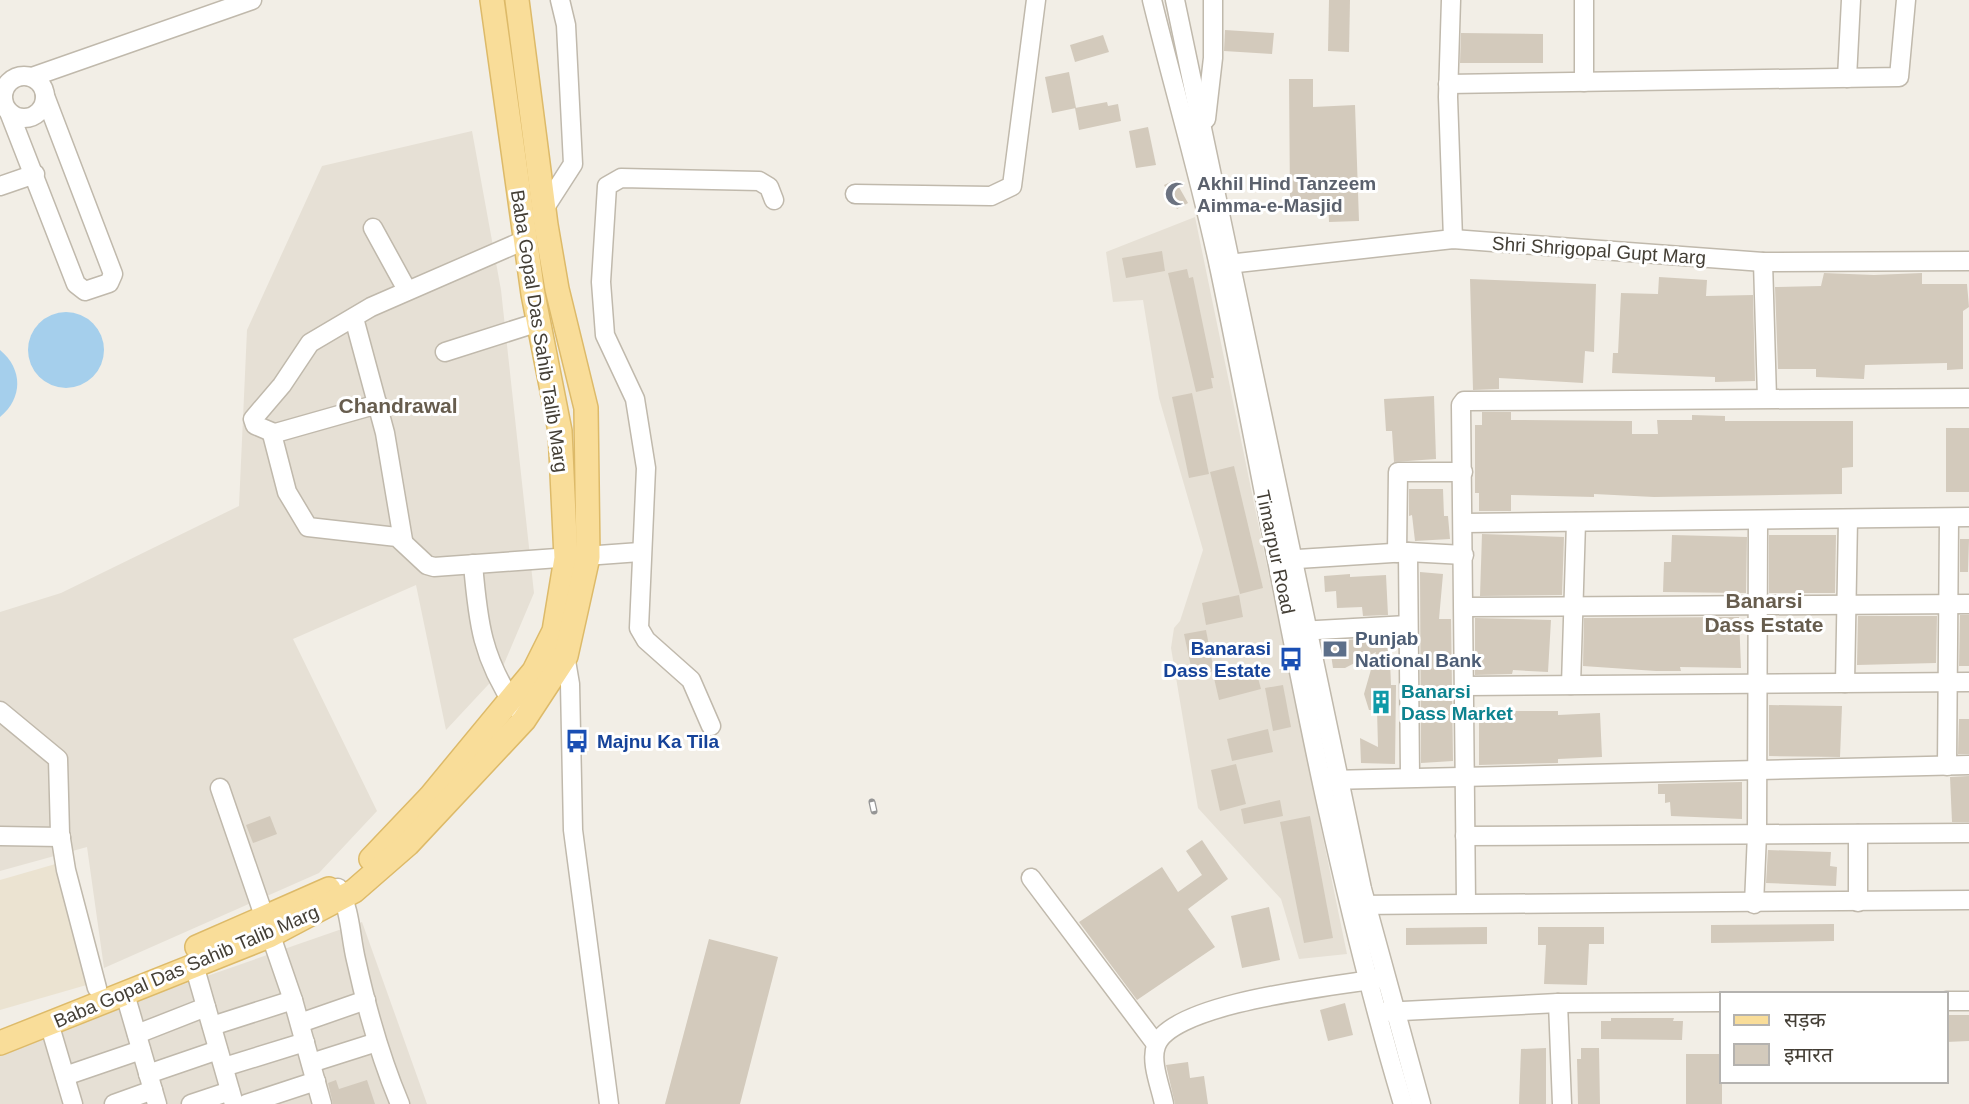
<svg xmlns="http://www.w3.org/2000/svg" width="1969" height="1104" font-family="Helvetica,'Noto Sans Devanagari',sans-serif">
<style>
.residential{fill:#e6e0d5}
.education{fill:#ebe3d1}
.water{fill:#a5cfec}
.building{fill:#d3cabc}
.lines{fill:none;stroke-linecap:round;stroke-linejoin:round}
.minor-casing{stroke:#c0b9ac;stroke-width:21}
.major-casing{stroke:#ddba69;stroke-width:26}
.minor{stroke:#fff;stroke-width:18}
.major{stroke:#f9dd99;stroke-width:23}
.rail-casing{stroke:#959595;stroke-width:7}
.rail{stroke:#fff;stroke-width:4.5;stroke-dasharray:13;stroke-linecap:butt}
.labels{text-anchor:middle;stroke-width:6;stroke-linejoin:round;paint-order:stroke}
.worship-label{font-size:19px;font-weight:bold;fill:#5b616d;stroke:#fff;text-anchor:start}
.street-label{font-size:19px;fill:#443f36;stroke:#fff}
.service-label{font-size:19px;font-weight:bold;fill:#4e5e75;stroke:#fff;text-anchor:start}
.transit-label{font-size:19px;font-weight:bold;fill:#164399;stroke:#fff;text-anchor:end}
.culture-label{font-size:19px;font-weight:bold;fill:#0d838f;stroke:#fff;text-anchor:start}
.neighbourhood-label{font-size:21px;font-weight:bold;fill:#675d4e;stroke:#fff}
</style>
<rect width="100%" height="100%" fill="#f2eee6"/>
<g class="residential">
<polygon points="472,131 501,290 534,593 501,671 446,730 416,585 293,639 377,811 319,873 104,968 87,847 0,871 0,612 61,593 239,506 247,330 322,166"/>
<polygon points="1195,217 1347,954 1299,959 1281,899 1198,808 1171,648 1174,628 1180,621 1203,550 1159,398 1143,300 1113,302 1106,252"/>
<polygon points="362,922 427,1104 0,1104 0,1048"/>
</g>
<polygon class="education" points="59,863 90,984 0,1010 0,880"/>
<g class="water">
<circle cx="66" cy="350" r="38"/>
<path d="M 0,350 C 23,369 23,398 0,417 Z"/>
</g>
<g class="building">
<polygon points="1329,0 1350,0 1349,52 1328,51"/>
<polygon points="1225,30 1274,33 1272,54 1224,51"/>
<polygon points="1461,33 1543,34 1543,63 1460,63"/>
<polygon points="1103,35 1109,52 1075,62 1070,45"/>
<polygon points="1069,72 1076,108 1052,113 1045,77"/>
<polygon points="1289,79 1313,79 1313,107 1355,105 1359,221 1329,222 1328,200 1290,201"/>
<polygon points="1107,102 1108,106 1118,104 1121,121 1079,130 1075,108"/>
<polygon points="1148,127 1156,165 1136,168 1129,131"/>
<polygon points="1175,180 1188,203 1177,209 1164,185"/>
<polygon points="1162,251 1165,271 1126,278 1122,258"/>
<polygon points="1187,269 1189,278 1193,277 1214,378 1211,378 1213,388 1196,392 1168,273"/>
<polygon points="1824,273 1874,275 1922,273 1922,284 1967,284 1969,307 1963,311 1963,369 1947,370 1947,363 1865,365 1864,379 1816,377 1816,369 1778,369 1775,287 1821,286"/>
<polygon points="1659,277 1707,280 1706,296 1753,295 1755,381 1715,382 1715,377 1612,373 1613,353 1618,353 1621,293 1658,294"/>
<polygon points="1470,279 1596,284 1594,352 1585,351 1583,383 1499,378 1499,389 1473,390"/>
<polygon points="1192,393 1209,474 1189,478 1172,397"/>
<polygon points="1434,396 1436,459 1394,462 1392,431 1386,431 1384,399"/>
<polygon points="1482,412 1511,412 1511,420 1632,421 1632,434 1658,434 1657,420 1692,420 1692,415 1725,416 1725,421 1853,421 1853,467 1842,468 1842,494 1654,497 1594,494 1594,497 1511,495 1511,511 1479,511 1479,493 1475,493 1475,425 1482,425"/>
<rect x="1946" y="428" width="23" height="64"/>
<polygon points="1234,466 1263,588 1240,594 1210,472"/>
<polygon points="1409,489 1443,489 1444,516 1448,516 1450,539 1415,541 1412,515 1409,516"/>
<polygon points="1482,534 1564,537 1562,595 1480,596"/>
<polygon points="1672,535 1747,537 1746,593 1663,592 1664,562 1671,562"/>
<polygon points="1769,535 1836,535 1835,593 1769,593"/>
<polygon points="1960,539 1969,539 1968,572 1960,572"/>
<polygon points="1420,572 1443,574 1439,619 1451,619 1453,761 1421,763"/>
<polygon points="1350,574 1350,577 1386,575 1388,615 1363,616 1362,607 1337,608 1336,591 1325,592 1324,576"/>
<polygon points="1239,595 1243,617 1206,625 1202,603"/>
<polygon points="1960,615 1969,615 1969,666 1959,666"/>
<polygon points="1858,616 1937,616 1936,663 1857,665"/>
<polygon points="1739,617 1741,668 1680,667 1681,671 1656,671 1583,666 1584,618"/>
<polygon points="1475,618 1551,620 1548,672 1513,670 1512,674 1475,675"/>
<polygon points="1206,630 1214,671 1193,676 1184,634"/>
<polygon points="1389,637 1391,685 1396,685 1395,764 1361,763 1360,738 1378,747 1377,710 1369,710 1364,694 1376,652 1345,668 1333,668 1329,641"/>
<polygon points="1255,667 1261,689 1219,700 1214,678"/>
<polygon points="1283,685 1291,727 1273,731 1265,688"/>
<polygon points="1769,705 1842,706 1840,757 1769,756"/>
<polygon points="1511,708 1511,711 1558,711 1558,715 1600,713 1602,757 1558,759 1558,763 1479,765 1479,709"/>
<polygon points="1959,719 1969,719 1969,754 1958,754"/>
<polygon points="1268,729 1273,752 1232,761 1227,739"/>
<polygon points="1236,764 1246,804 1220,811 1211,770"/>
<polygon points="1969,776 1969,822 1952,822 1950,777"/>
<polygon points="1742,782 1742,819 1671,816 1670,802 1665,803 1665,794 1658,794 1658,784"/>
<polygon points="1280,800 1283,816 1244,824 1241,809"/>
<polygon points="270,816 277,834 253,843 246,825"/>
<polygon points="1310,816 1333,938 1304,943 1280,822"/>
<polygon points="1202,840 1228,879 1188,909 1215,947 1137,1000 1079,922 1162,867 1178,892 1202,875 1186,851"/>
<polygon points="1768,850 1831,852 1830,866 1837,867 1836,886 1766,883"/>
<polygon points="1269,907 1280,960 1242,968 1231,916"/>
<polygon points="1834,924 1834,941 1711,943 1711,925"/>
<polygon points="1487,927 1487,944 1406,945 1406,928"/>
<polygon points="1538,927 1604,927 1604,944 1589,944 1587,985 1544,984 1546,945 1538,945"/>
<polygon points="709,939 778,957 740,1104 665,1104"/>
<polygon points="1345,1003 1353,1035 1328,1041 1320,1010"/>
<polygon points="1946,1015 1969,1015 1969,1041 1946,1042"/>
<polygon points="1611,1018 1674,1018 1673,1021 1683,1021 1682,1040 1601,1039 1601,1021 1611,1021"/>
<polygon points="1546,1048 1546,1104 1519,1104 1521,1049"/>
<polygon points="1581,1048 1599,1048 1600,1104 1578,1104 1577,1059 1581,1059"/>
<rect x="1686" y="1054" width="36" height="50"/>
<polygon points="1188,1062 1190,1078 1204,1076 1208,1104 1175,1104 1166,1065"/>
<polygon points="336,1080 339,1089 367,1080 375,1104 333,1104 328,1083"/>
</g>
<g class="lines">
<g class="minor-casing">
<g id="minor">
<path d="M 1152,0 C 1174,90 1201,180 1220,271 C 1278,549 1321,832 1403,1104"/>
<polyline points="1175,0 1362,889 1421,1104"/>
<polyline points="1451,0 1448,97 1453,239"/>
<polyline points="1584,0 1584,82"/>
<circle cx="24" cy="97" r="21"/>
<polyline points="32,77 252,0"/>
<polyline points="1847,78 1851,0"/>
<polyline points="1448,84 1899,77 1906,0"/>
<polyline points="9,112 76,284 85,291 109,283 113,274 45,96"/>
<polyline points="1206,119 1213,58 1213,0"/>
<polyline points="0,186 35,174"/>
<polyline points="855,194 991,196 1012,186 1036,0"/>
<polyline points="544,209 573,164 566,25 560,0"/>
<polyline points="373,228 407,290"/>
<polyline points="1763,262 1767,398"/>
<polyline points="1219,265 1453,239 1763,262 1969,261"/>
<polyline points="354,318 385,433 403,540"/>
<polyline points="445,352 539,322"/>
<polyline points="378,404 272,434 287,492 308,527 397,537 427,565 434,567 640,552"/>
<polyline points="274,433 255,425 253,419 282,385 310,343 371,307 525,240"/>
<polyline points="1464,523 1969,517"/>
<polyline points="1408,552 1410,777"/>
<polyline points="1397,553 1398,472 1463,472"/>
<polyline points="1282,560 1408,552 1464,555"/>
<path d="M 473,564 C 478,623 482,658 516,708"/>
<polyline points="1464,607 1969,604"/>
<polyline points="1299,631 1408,625"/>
<polyline points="564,649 570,684 573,830 609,1104"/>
<polyline points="1845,683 1848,519"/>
<polyline points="1571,685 1576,522"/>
<polyline points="1465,686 1969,682"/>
<polyline points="0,711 58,759 60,833 66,870 97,988"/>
<polyline points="711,726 691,680 646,640 639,628 646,468 635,399 605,335 601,282 607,186 621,178 759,181 769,187 774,200"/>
<polyline points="1947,766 1949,518"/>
<polyline points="1329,780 1969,765"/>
<polyline points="220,788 293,1000 322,1104"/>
<polyline points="0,836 61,837"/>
<polyline points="1465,836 1969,833"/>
<polyline points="1031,878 1156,1044"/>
<path d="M 338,888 C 351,911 350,935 356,960 C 367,1010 380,1057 400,1104"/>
<polyline points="1858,902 1858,834"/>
<polyline points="1466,903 1461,405 1464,401 1969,398"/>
<polyline points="1754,904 1757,834 1758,520"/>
<polyline points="1356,905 1969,900"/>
<polyline points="194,965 234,1104"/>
<polyline points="125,994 157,1104"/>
<polyline points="1946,1001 1969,1001"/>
<polyline points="1558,1003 1562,1104"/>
<polyline points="1383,1012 1558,1003 1722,1002"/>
<polyline points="49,1023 73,1104"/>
<polyline points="300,1023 366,1000"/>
<polyline points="212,1026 293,1000"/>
<polyline points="137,1034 206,1007"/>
<polyline points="311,1063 377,1042"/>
<polyline points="224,1067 305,1042"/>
<polyline points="148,1074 218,1050"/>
<polyline points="65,1076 141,1050"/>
<polyline points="114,1104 153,1090"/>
<polyline points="191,1104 230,1091"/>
<polyline points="246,1104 316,1081"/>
<path d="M 1164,1104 C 1161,1088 1150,1062 1156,1046 C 1170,1003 1334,986 1377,979"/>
</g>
</g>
<g class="major-casing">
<g id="major">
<polyline points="371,859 430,797 534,671 554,631 566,558 560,431 533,294 492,0"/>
<polyline points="197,947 329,889"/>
<polyline points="0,1043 269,936 354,891 408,844 524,720 566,656 588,557 586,408 557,289 546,225 517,0"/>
</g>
</g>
<use href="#minor" class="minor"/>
<use href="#major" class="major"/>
<g class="rail-casing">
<polyline id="rail" points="872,802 874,811"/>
</g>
<use href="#rail" class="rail"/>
</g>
<defs>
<g id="mosque-bare" transform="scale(1.89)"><path d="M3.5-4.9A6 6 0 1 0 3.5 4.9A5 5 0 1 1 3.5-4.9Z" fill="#6b7280" stroke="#fff" stroke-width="2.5" paint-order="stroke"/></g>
<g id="bank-bare" transform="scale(1.89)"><path d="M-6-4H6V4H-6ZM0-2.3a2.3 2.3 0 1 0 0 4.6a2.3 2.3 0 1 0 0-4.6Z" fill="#5c6f8a" stroke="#fff" stroke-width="2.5" paint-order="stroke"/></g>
<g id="bus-bare" transform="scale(1.89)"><path d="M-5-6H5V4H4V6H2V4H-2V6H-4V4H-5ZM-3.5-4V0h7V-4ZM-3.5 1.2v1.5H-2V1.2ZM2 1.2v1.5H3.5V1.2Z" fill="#1a4fb4" stroke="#fff" stroke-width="2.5" paint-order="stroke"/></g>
<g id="building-bare" transform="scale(1.89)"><path d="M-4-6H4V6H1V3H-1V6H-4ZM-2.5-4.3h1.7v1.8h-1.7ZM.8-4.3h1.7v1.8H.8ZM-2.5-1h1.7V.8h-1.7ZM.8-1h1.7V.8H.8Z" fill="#0f9aa8" stroke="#fff" stroke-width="2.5" paint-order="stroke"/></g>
</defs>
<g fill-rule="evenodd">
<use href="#mosque-bare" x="1177" y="194"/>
<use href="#bank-bare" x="1335" y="649"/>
<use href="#bus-bare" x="1291" y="659"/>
<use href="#building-bare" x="1381" y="702"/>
<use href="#bus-bare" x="577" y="741"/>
</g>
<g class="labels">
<g class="worship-label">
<text x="1197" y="190">Akhil Hind Tanzeem<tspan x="1197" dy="22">Aimma-e-Masjid</tspan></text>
</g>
<g class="street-label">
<text transform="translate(1599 250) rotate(4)" y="7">Shri Shrigopal Gupt Marg</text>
<text transform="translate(540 331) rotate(81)" y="7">Baba Gopal Das Sahib Talib Marg</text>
<text transform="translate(1276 552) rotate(78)" y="7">Timarpur Road</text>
<text transform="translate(186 966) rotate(-23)" y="7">Baba Gopal Das Sahib Talib Marg</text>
</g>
<g class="service-label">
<text x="1355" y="645">Punjab<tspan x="1355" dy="22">National Bank</tspan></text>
</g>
<g class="transit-label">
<text x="1271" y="655">Banarasi<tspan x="1271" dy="22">Dass Estate</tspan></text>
<text x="597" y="748" text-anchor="start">Majnu Ka Tila</text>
</g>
<g class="culture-label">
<text x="1401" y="698">Banarsi<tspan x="1401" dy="22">Dass Market</tspan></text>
</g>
<g class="neighbourhood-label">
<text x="398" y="413">Chandrawal</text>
<text x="1764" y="608">Banarsi<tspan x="1764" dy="24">Dass Estate</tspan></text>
</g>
</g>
<rect x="1720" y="992" width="228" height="91" fill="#ffffff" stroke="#b4b2af" stroke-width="2"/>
<rect x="1734" y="1015" width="35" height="10" fill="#f9dd99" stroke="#b4b2af" stroke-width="2"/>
<text x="1784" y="1027" font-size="21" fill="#443f36">सड़क</text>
<rect x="1734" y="1044" width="35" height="21" fill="#d3cabc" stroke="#b4b2af" stroke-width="2"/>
<text x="1784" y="1062" font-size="21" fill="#443f36">इमारत</text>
</svg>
